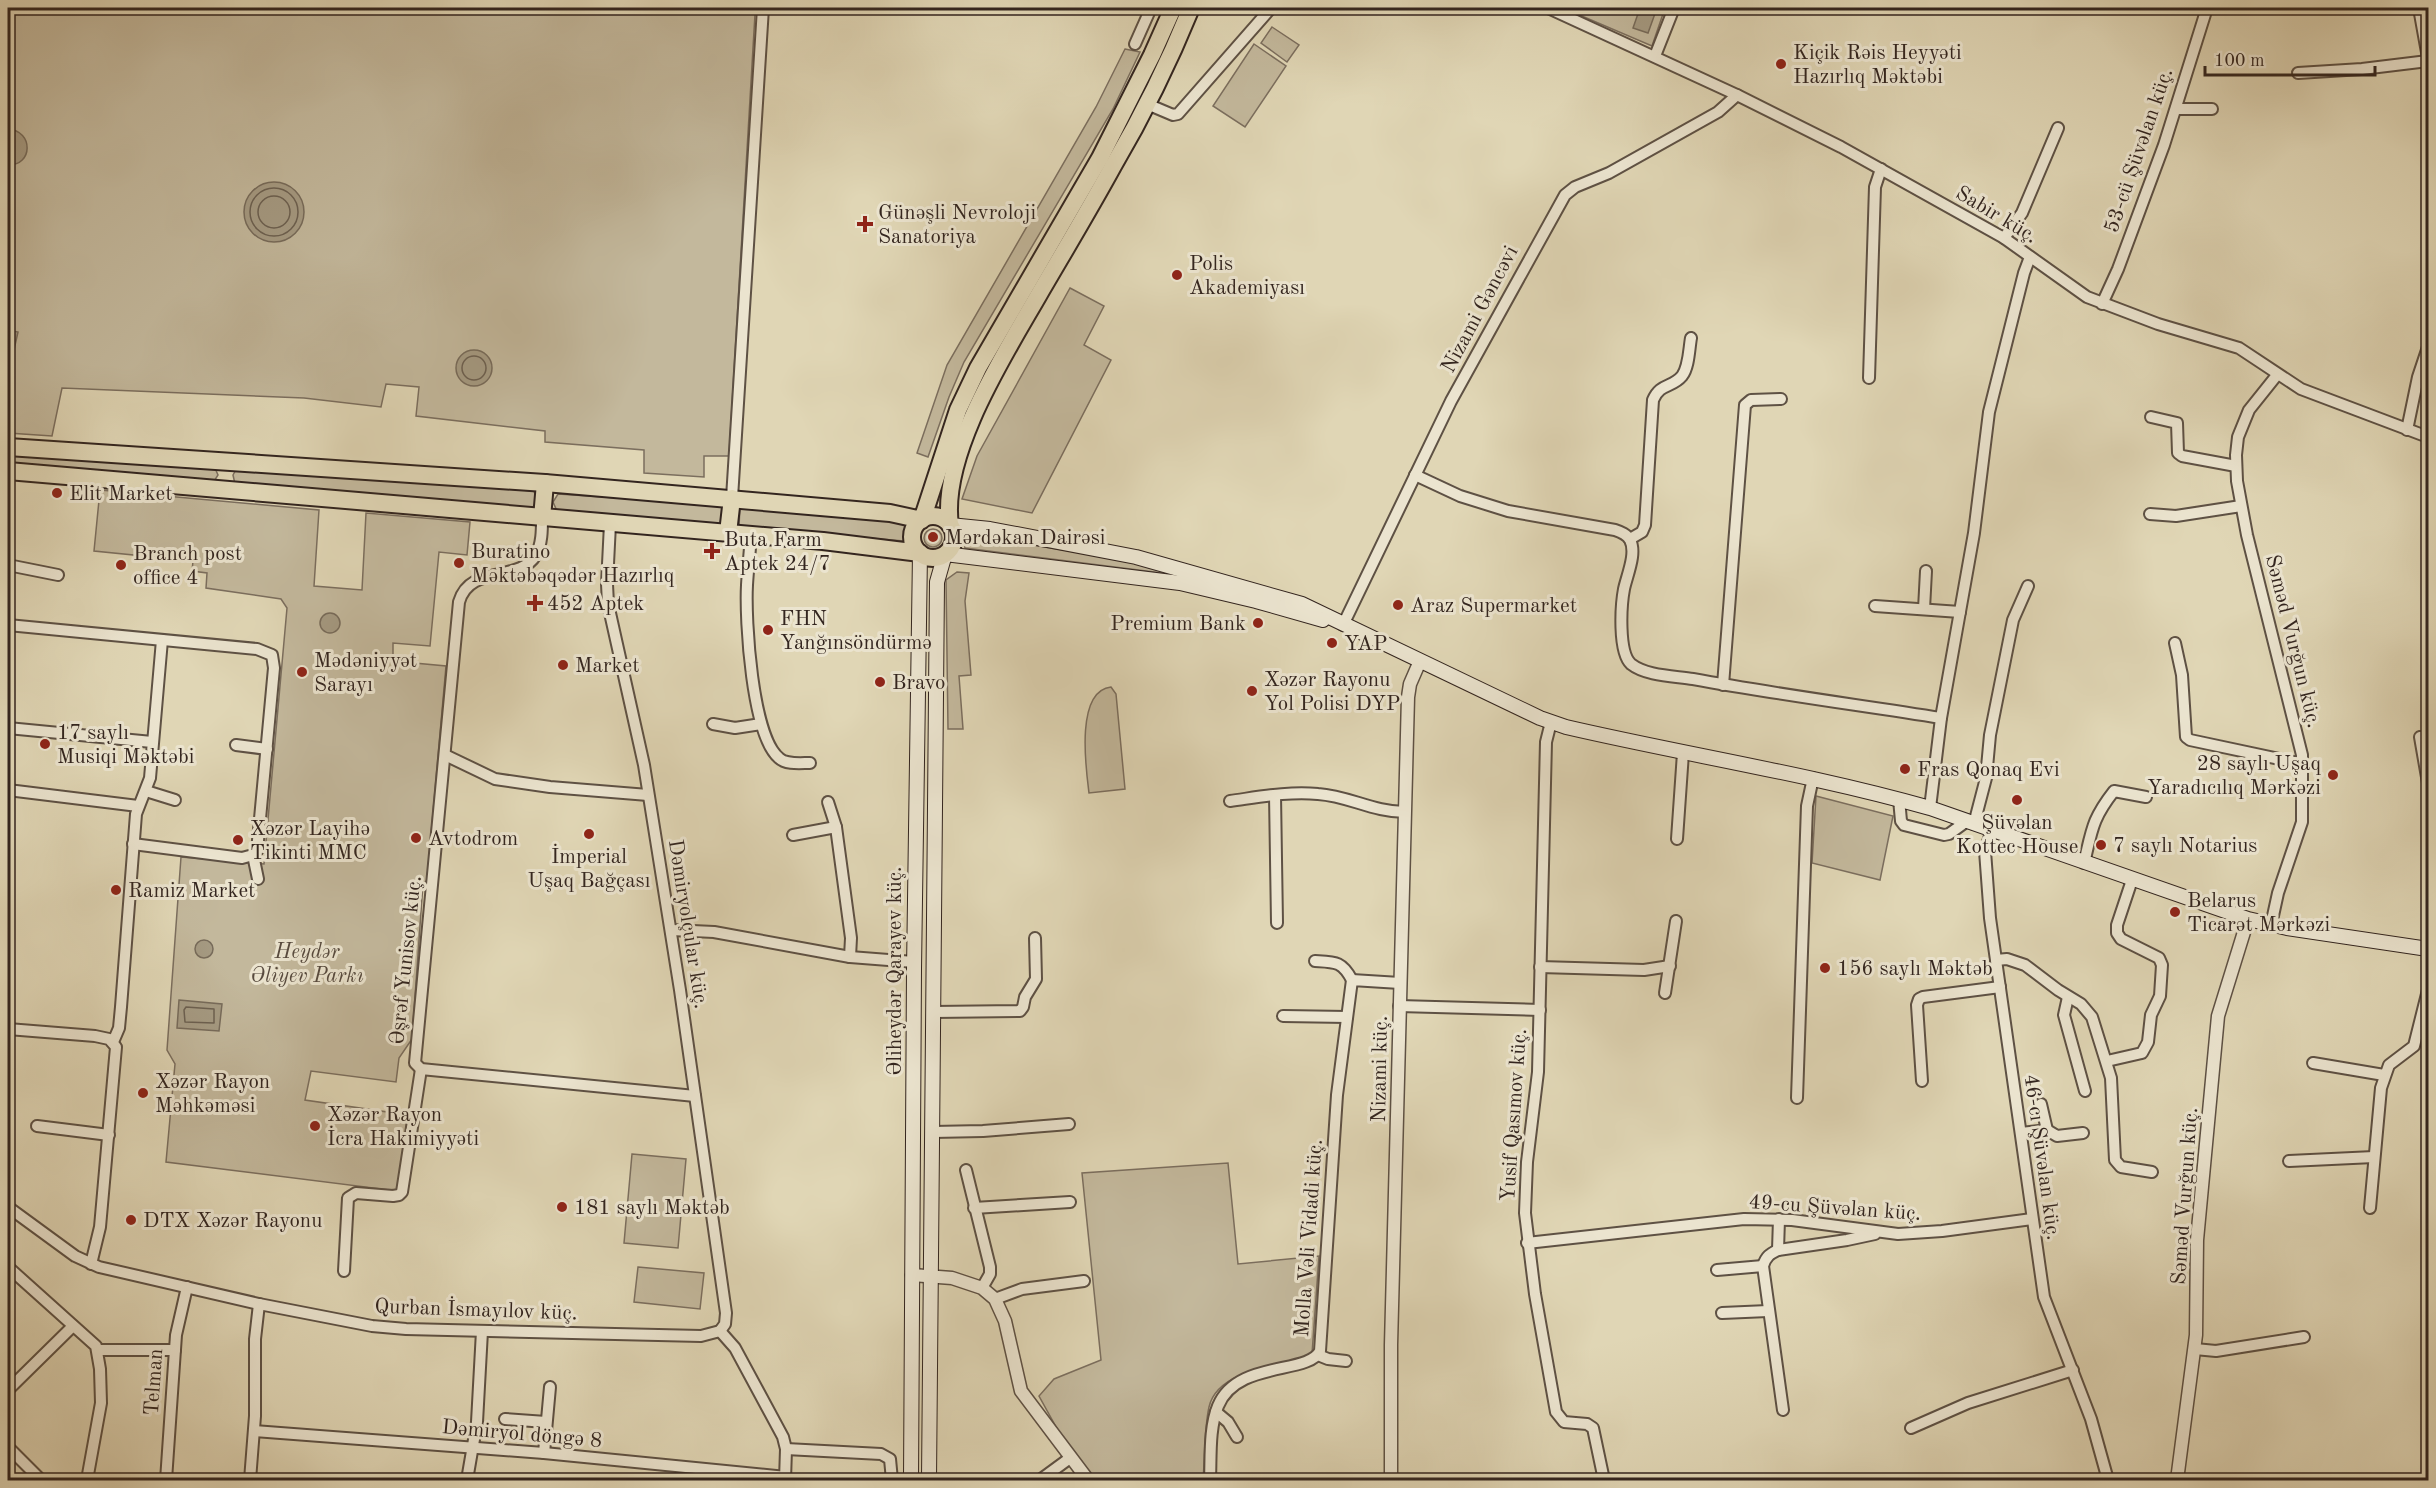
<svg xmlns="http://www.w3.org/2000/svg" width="2436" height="1488" font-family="'Old Standard TT',serif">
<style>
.green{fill:#c3b89c;stroke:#7b6e5e;stroke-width:1.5}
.water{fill:#a59a82;stroke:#776b5a;stroke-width:1.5}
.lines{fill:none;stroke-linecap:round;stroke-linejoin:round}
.shore{stroke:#6c6050;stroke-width:1.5}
.minor-casing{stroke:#5e5144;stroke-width:14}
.tertiary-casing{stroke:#5e5144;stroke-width:15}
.secondary-casing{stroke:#33251f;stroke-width:16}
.primary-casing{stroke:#33251f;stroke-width:20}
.minor{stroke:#ebe4cf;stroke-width:10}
.tertiary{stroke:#ebe4cf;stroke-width:12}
.secondary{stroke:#ebe4cf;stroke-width:14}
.primary{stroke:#e0d6b5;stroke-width:16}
.poi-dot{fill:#8f2418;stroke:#ebe4cf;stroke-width:2}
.labels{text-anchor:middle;stroke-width:6;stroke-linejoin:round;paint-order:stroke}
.poi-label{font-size:21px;fill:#33251f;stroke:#ebe4cf;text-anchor:start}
.street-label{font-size:21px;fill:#33251f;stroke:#ebe4cf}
.park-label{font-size:21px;font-style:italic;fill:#574a3e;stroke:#ebe4cf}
</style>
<rect width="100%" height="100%" fill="#e0d6b5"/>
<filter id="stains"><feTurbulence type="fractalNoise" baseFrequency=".00333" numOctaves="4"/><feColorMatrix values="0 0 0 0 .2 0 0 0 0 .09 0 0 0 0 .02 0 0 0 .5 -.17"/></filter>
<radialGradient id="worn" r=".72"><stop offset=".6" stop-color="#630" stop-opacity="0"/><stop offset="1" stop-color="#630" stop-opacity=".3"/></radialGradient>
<g class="green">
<polygon points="8,8 697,8 755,14 729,456 704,456 704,477 644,473 644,450 545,442 545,431 416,416 419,387 386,384 381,407 304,398 62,388 52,436 8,433"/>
<polygon points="1563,8 1665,8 1652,46"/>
<polygon points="1272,27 1299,45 1287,62 1261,43"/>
<polygon points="1254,44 1286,66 1245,127 1213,106"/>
<polygon points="1125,49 1140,52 1113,109 964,362 949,397 928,457 917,453 947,365 1096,107"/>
<polygon points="1070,288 1104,306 1084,345 1111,360 1032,513 962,499 977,456"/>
<polygon points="8,452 214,466 218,475 213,483 8,464"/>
<polygon points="237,468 534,491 537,501 532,509 235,484 233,475"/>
<polygon points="100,490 319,510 314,586 362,590 366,513 470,522 467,555 439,552 430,646 393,643 393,661 446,666 427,880 423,884 412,1039 399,1058 396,1082 311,1071 305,1100 408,1115 397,1191 166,1162 175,1064 167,1050 181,857 264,864 287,608 281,599 206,588 207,573 192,571 193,561 94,551"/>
<polygon points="558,494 723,505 721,525 557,511 553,502"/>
<polygon points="740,506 906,522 907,532 904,541 739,527"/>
<circle cx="933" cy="538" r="9"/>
<polygon points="966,534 1161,566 1162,573 965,548 963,540"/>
<polygon points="957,572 969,573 965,601 971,675 959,676 963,729 948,729 946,580"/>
<path d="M 1111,687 L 1116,694 L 1125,789 L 1089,793 C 1086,769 1075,691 1111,687 Z"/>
<polygon points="1816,796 1893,816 1880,880 1812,863"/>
<polygon points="632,1154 686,1159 678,1248 624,1243"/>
<path d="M 1228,1163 L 1238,1264 L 1319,1256 L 1312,1354 L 1307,1357 C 1276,1365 1217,1371 1209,1407 C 1204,1430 1205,1457 1203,1480 L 1094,1480 L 1060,1434 L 1039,1396 L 1054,1379 L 1101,1360 L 1082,1173 Z"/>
<polygon points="638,1267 704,1273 700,1309 634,1302"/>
</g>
<g class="water">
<polygon points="1640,8 1657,8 1648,33 1633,28"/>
<path d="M 8,129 C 34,131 33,166 8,165 Z"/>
<circle cx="274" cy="212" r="30"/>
<polygon points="8,330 18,332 8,376"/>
<circle cx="474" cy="368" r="18"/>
<circle cx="330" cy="623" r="10"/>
<circle cx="204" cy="949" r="9"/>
<polygon points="179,1000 222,1004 219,1031 177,1028"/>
</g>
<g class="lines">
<g class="shore">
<circle cx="274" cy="212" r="24"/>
<circle cx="274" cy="212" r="16"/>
<circle cx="474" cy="368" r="12"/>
<polygon points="186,1007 214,1009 214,1023 185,1022 184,1010"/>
</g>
<g class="minor-casing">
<g id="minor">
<polyline points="1548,8 1737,95 1841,147 2004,238 2087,297 2158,324 2239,348 2301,389 2428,437"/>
<polyline points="2419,8 2428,58"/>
<polyline points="1135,44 1151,8"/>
<polyline points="1655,56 1674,8"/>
<polyline points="2298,73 2362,69 2428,61"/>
<polyline points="1147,104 1173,115 1178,114 1271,8"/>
<polyline points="2177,109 2212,109"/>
<polyline points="2004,238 2022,213 2058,128"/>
<polyline points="2102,304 2118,269 2164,145 2207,8"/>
<polyline points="1869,378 1875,187 1881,169"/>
<polyline points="2151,417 2177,423 2178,453 2182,456 2236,466"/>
<polyline points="2407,430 2418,377 2428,347"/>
<path d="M 1415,475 L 1460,496 L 1508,511 L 1615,530 C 1621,532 1627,534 1630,540 C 1637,553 1627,575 1624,589 C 1621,605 1618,652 1631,664 C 1646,676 1675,676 1693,679 C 1775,694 1859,705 1941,718"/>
<polyline points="732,498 763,8"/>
<polyline points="2150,514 2176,516 2241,506"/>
<path d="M 542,518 C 542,530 542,544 536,555 C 519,583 470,564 459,602 L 415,1063 L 421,1069 L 695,1096"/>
<polyline points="610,524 607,584 608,604 644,765 680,990 726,1313 725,1324 720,1331"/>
<path d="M 751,534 C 750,551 748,568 747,585 C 745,620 752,736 779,758 C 786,765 801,763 810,763"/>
<path d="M 1630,539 L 1642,532 L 1645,525 L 1653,400 C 1660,383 1672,388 1682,376 C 1689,367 1689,349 1691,338"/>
<polyline points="8,565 58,575"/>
<polyline points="1875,606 1960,612"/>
<polyline points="1924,609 1926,571"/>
<polyline points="8,625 257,649 272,655 274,668 257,851 253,855 242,858 133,844"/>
<polyline points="1343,625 1451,401 1565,195 1575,187 1609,173 1718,112 1737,95"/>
<polyline points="2175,643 2182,675 2186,737 2190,740 2303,764"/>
<polyline points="1723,685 1745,405 1751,400 1781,399"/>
<polyline points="1551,722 1546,742 1538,1072 1527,1162 1525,1213 1535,1294 1556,1412 1564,1422 1587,1424 1593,1428 1604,1480"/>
<polyline points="713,724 735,728 761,724"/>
<polyline points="8,728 152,742"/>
<polyline points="2420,737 2428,783"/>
<polyline points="236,745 267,749"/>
<polyline points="445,755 495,779 550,787 648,795"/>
<polyline points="8,790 138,806"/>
<polyline points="146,791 175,800"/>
<polyline points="1275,795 1277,923"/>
<polyline points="1899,799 1901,821 1904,825 1944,835 1949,834 1967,821"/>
<path d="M 1230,801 C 1259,797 1289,791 1318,794 C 1349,796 1373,812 1405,812"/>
<polyline points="828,802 836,827 851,938 850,957"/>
<polyline points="1930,808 1941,718 1974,533 1989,412 2024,273 2030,257"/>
<polyline points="1974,824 1986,778 1990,735 2013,620 2028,586"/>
<polyline points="1992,830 1985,851 1990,918 2044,1297 2091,1419 2108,1480"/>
<polyline points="793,835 836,827"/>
<polyline points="1677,839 1683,753"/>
<polyline points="253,855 258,879"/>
<path d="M 2084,863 C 2092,830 2092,819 2114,791 L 2146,797"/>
<polyline points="2271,925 2278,893 2302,822 2302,755 2247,535 2237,481 2236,455 2238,437 2249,410 2277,375"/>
<polyline points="671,930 714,932 850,957 914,962"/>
<polyline points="1996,960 2007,959 2025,965 2058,990 2081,1004 2092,1017 2111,1078 2115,1160 2121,1167 2152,1172"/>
<path d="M 1315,961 C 1335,962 1342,961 1352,980"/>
<polyline points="1540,967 1644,970 1670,966"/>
<polyline points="1665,993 1676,921"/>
<polyline points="2068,997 2064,1015 2085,1091"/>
<polyline points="1399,1006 1540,1010"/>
<polyline points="934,1012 1020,1011 1023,1007 1025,997 1036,979 1035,938"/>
<polyline points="1283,1016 1347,1017"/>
<polyline points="8,1029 95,1036 109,1039 116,1047 100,1227 91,1264"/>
<polyline points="113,1042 119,1028 121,1007 136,814 150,778 162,640"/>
<polyline points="2107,1061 2142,1053 2148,1042 2151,1015 2160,996 2162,965 2159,958 2121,939 2117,933 2117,925 2132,880"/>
<polyline points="2313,1063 2384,1075"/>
<polyline points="1922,1081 1917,1005 1919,999 1923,997 2000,987"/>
<polyline points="1797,1098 1807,806 1813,778"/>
<polyline points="2041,1104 2047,1130"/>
<polyline points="37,1126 109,1135"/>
<polyline points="933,1132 983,1131 1069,1124"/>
<polyline points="2021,1133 2047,1130 2057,1136 2083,1133"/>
<polyline points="2289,1161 2374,1157"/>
<polyline points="966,1170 990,1267 990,1274 982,1288"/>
<polyline points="8,1207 75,1256 99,1267 259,1304 372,1326 406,1329 701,1336 720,1331"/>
<polyline points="974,1208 1070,1202"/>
<polyline points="2370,1208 2381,1088 2389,1065 2414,1046 2428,990"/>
<polyline points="1527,1243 1744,1219 1792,1220 1898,1234 1942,1231 2032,1219"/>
<polyline points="1778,1250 1779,1219"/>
<polyline points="8,1267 96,1346 100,1369 101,1403 87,1480"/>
<polyline points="1717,1270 1763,1266"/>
<polyline points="344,1271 348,1198 356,1193 393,1196 399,1195 402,1192 421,1069"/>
<polyline points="995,1299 1022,1289 1084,1281"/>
<polyline points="1722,1313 1768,1311"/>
<polyline points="720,1331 735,1348 783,1437 786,1449 785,1480"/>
<polyline points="2195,1349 2216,1351 2304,1337"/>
<polyline points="98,1350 175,1350"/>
<polyline points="1318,1355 1328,1359 1346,1361"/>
<polyline points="8,1390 73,1326"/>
<path d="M 1783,1410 L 1763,1266 C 1766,1256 1770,1254 1778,1250 L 1847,1240 L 1875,1234"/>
<polyline points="1216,1412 1228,1422 1237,1437"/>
<polyline points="505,1419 546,1422"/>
<polyline points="1911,1428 1968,1403 2073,1370"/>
<polyline points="254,1431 544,1453 786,1477"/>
<polyline points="8,1447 41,1480"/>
<polyline points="786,1449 881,1454 890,1459 892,1480"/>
<polyline points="544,1453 550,1387"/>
<polyline points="166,1480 176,1335 187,1287"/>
<polyline points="250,1480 255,1416 255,1339 259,1304"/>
<polyline points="467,1480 477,1422 482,1331"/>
<polyline points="1040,1480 1070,1458"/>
<path d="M 1210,1480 C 1211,1457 1209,1428 1218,1406 C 1237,1360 1308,1375 1320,1351 L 1337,1095 L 1352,980 L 1400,983"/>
</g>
</g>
<g class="tertiary-casing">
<g id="tertiary">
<polyline points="912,1275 952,1278 982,1288 995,1299 1005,1321 1021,1391 1088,1480"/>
<polyline points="1391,1480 1391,1345 1408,697 1410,684 1420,661"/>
<polyline points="2177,1480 2196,1335 2197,1240 2218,1016 2248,919"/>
</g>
</g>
<g class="secondary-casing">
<g id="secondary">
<path d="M 950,525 L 990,529 L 1136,557 L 1302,604 L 1540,718 L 1566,727 C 1687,755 1810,774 1930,808 L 2248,919 L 2287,928 L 2428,949"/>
<polyline points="911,1480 914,969 920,553"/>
<polyline points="929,1480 937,582 945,554 1180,583 1256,601 1323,620"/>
</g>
</g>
<g class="primary-casing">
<g id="primary">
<polyline points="8,447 545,483 890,513 922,520 958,410 978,368 1100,158 1152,55 1173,8"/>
<polyline points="8,471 823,541 920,553"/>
<circle cx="933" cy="537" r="21"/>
<polyline points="542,518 545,483"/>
<path d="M 950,525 C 940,455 1004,355 1038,296 C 1063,253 1089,210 1113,166 C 1143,115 1169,62 1191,8"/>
<polyline points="728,533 732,498"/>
</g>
</g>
<use href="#minor" class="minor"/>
<use href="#tertiary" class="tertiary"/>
<use href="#secondary" class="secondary"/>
<use href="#primary" class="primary"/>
</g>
<g class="poi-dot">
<circle cx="1781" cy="64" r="6"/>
<path d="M862 215h6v6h6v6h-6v6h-6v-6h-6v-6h6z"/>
<circle cx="1177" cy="275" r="6"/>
<circle cx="57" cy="493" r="6"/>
<circle cx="933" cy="537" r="6"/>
<path d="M709 542h6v6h6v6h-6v6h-6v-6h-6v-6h6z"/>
<circle cx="459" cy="563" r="6"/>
<circle cx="121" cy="565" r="6"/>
<path d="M532 594h6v6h6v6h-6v6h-6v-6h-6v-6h6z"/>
<circle cx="1398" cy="605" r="6"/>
<circle cx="1258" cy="623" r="6"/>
<circle cx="768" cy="630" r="6"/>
<circle cx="1332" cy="643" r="6"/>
<circle cx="563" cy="665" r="6"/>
<circle cx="302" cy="672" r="6"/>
<circle cx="880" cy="682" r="6"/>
<circle cx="1252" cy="691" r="6"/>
<circle cx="45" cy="744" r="6"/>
<circle cx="1905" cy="769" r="6"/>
<circle cx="2333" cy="775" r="6"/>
<circle cx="2017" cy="800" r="6"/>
<circle cx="589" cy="834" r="6"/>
<circle cx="416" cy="838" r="6"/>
<circle cx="238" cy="840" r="6"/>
<circle cx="2101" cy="845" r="6"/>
<circle cx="116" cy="890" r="6"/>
<circle cx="2175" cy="912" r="6"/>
<circle cx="1825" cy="968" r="6"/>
<circle cx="143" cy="1093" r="6"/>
<circle cx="315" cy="1126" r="6"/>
<circle cx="562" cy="1207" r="6"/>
<circle cx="131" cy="1220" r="6"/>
</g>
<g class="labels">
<g class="poi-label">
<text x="1793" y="59">Kiçik Rəis Heyyəti<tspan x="1793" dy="24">Hazırlıq Məktəbi</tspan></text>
<text x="878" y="219">Günəşli Nevroloji<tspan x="878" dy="24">Sanatoriya</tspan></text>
<text x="1189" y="270">Polis<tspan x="1189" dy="24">Akademiyası</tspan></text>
<text x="69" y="500">Elit Market</text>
<text x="945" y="544">Mərdəkan Dairəsi</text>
<text x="724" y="546">Buta Farm<tspan x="724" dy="24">Aptek 24/7</tspan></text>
<text x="471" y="558">Buratino<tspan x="471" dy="24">Məktəbəqədər Hazırlıq</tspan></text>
<text x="133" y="560">Branch post<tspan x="133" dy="24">office 4</tspan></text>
<text x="547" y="610">452 Aptek</text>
<text x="1410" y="612">Araz Supermarket</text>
<text x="780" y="625">FHN<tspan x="780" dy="24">Yanğınsöndürmə</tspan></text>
<text x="1246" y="630" text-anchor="end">Premium Bank</text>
<text x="1344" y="650">YAP</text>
<text x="314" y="667">Mədəniyyət<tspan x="314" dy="24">Sarayı</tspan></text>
<text x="575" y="672">Market</text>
<text x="1264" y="686">Xəzər Rayonu<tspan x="1264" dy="24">Yol Polisi DYP</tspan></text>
<text x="892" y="689">Bravo</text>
<text x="57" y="739">17 saylı<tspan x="57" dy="24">Musiqi Məktəbi</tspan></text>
<text x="2321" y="770" text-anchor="end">28 saylı Uşaq<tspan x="2321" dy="24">Yaradıcılıq Mərkəzi</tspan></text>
<text x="1917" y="776">Fras Qonaq Evi</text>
<text x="2017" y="829" text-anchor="middle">Şüvəlan<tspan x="2017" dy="24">Kottec House</tspan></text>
<text x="250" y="835">Xəzər Layihə<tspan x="250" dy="24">Tikinti MMC</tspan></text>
<text x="428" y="845">Avtodrom</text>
<text x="2113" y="852">7 saylı Notarius</text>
<text x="589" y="863" text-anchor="middle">İmperial<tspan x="589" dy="24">Uşaq Bağçası</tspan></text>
<text x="128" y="897">Ramiz Market</text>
<text x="2187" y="907">Belarus<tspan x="2187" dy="24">Ticarət Mərkəzi</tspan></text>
<text x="1837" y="975">156 saylı Məktəb</text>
<text x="155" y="1088">Xəzər Rayon<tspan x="155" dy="24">Məhkəməsi</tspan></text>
<text x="327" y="1121">Xəzər Rayon<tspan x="327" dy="24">İcra Hakimiyyəti</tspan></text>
<text x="574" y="1214">181 saylı Məktəb</text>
<text x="143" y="1227">DTX Xəzər Rayonu</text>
</g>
<g class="street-label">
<text transform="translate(2138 150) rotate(-71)" y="7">53-cü Şüvəlan küç.</text>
<text transform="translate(1997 214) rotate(31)" y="7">Sabir küç.</text>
<text transform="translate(1479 309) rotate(-62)" y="7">Nizami Gəncəvi</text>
<text transform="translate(2294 641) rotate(76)" y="7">Səməd Vurğun küç.</text>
<text transform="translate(689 924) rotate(81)" y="7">Dəmiryolçular küç.</text>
<text transform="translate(405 960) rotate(-84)" y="7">Əşrəf Yunisov küç.</text>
<text transform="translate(894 971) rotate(-90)" y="7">Əliheydər Qarayev küç.</text>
<text transform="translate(1379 1069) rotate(-89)" y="7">Nizami küç.</text>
<text transform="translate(1513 1115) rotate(-86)" y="7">Yusif Qasımov küç.</text>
<text transform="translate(2043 1157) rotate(82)" y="7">46-cı Şüvəlan küç.</text>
<text transform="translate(2184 1196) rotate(-86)" y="7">Səməd Vurğun küç.</text>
<text transform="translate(1835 1207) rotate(4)" y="7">49-cu Şüvəlan küç.</text>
<text transform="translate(1308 1238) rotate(-86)" y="7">Molla Vəli Vidadi küç.</text>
<text transform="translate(476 1309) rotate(2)" y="7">Qurban İsmayılov küç.</text>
<text transform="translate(153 1382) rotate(-86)" y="7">Telman</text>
<text transform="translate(522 1433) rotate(5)" y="7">Dəmiryol döngə 8</text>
</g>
<g class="park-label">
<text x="307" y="958">Heydər<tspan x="307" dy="24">Əliyev Parkı</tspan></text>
</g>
</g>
<rect width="2436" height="1488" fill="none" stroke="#e0d6b5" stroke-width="30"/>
<rect x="9" y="9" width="2418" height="1470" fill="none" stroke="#33251f" stroke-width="3"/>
<rect x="15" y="15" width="2406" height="1458" fill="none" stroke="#33251f" stroke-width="1.5"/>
<path d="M2205 66v9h170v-9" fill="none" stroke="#33251f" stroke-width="3"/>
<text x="2214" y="66" font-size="18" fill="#33251f" stroke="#ebe4cf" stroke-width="4.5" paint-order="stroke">100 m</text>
<rect width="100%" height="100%" filter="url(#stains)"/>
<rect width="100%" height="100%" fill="url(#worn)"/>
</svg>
